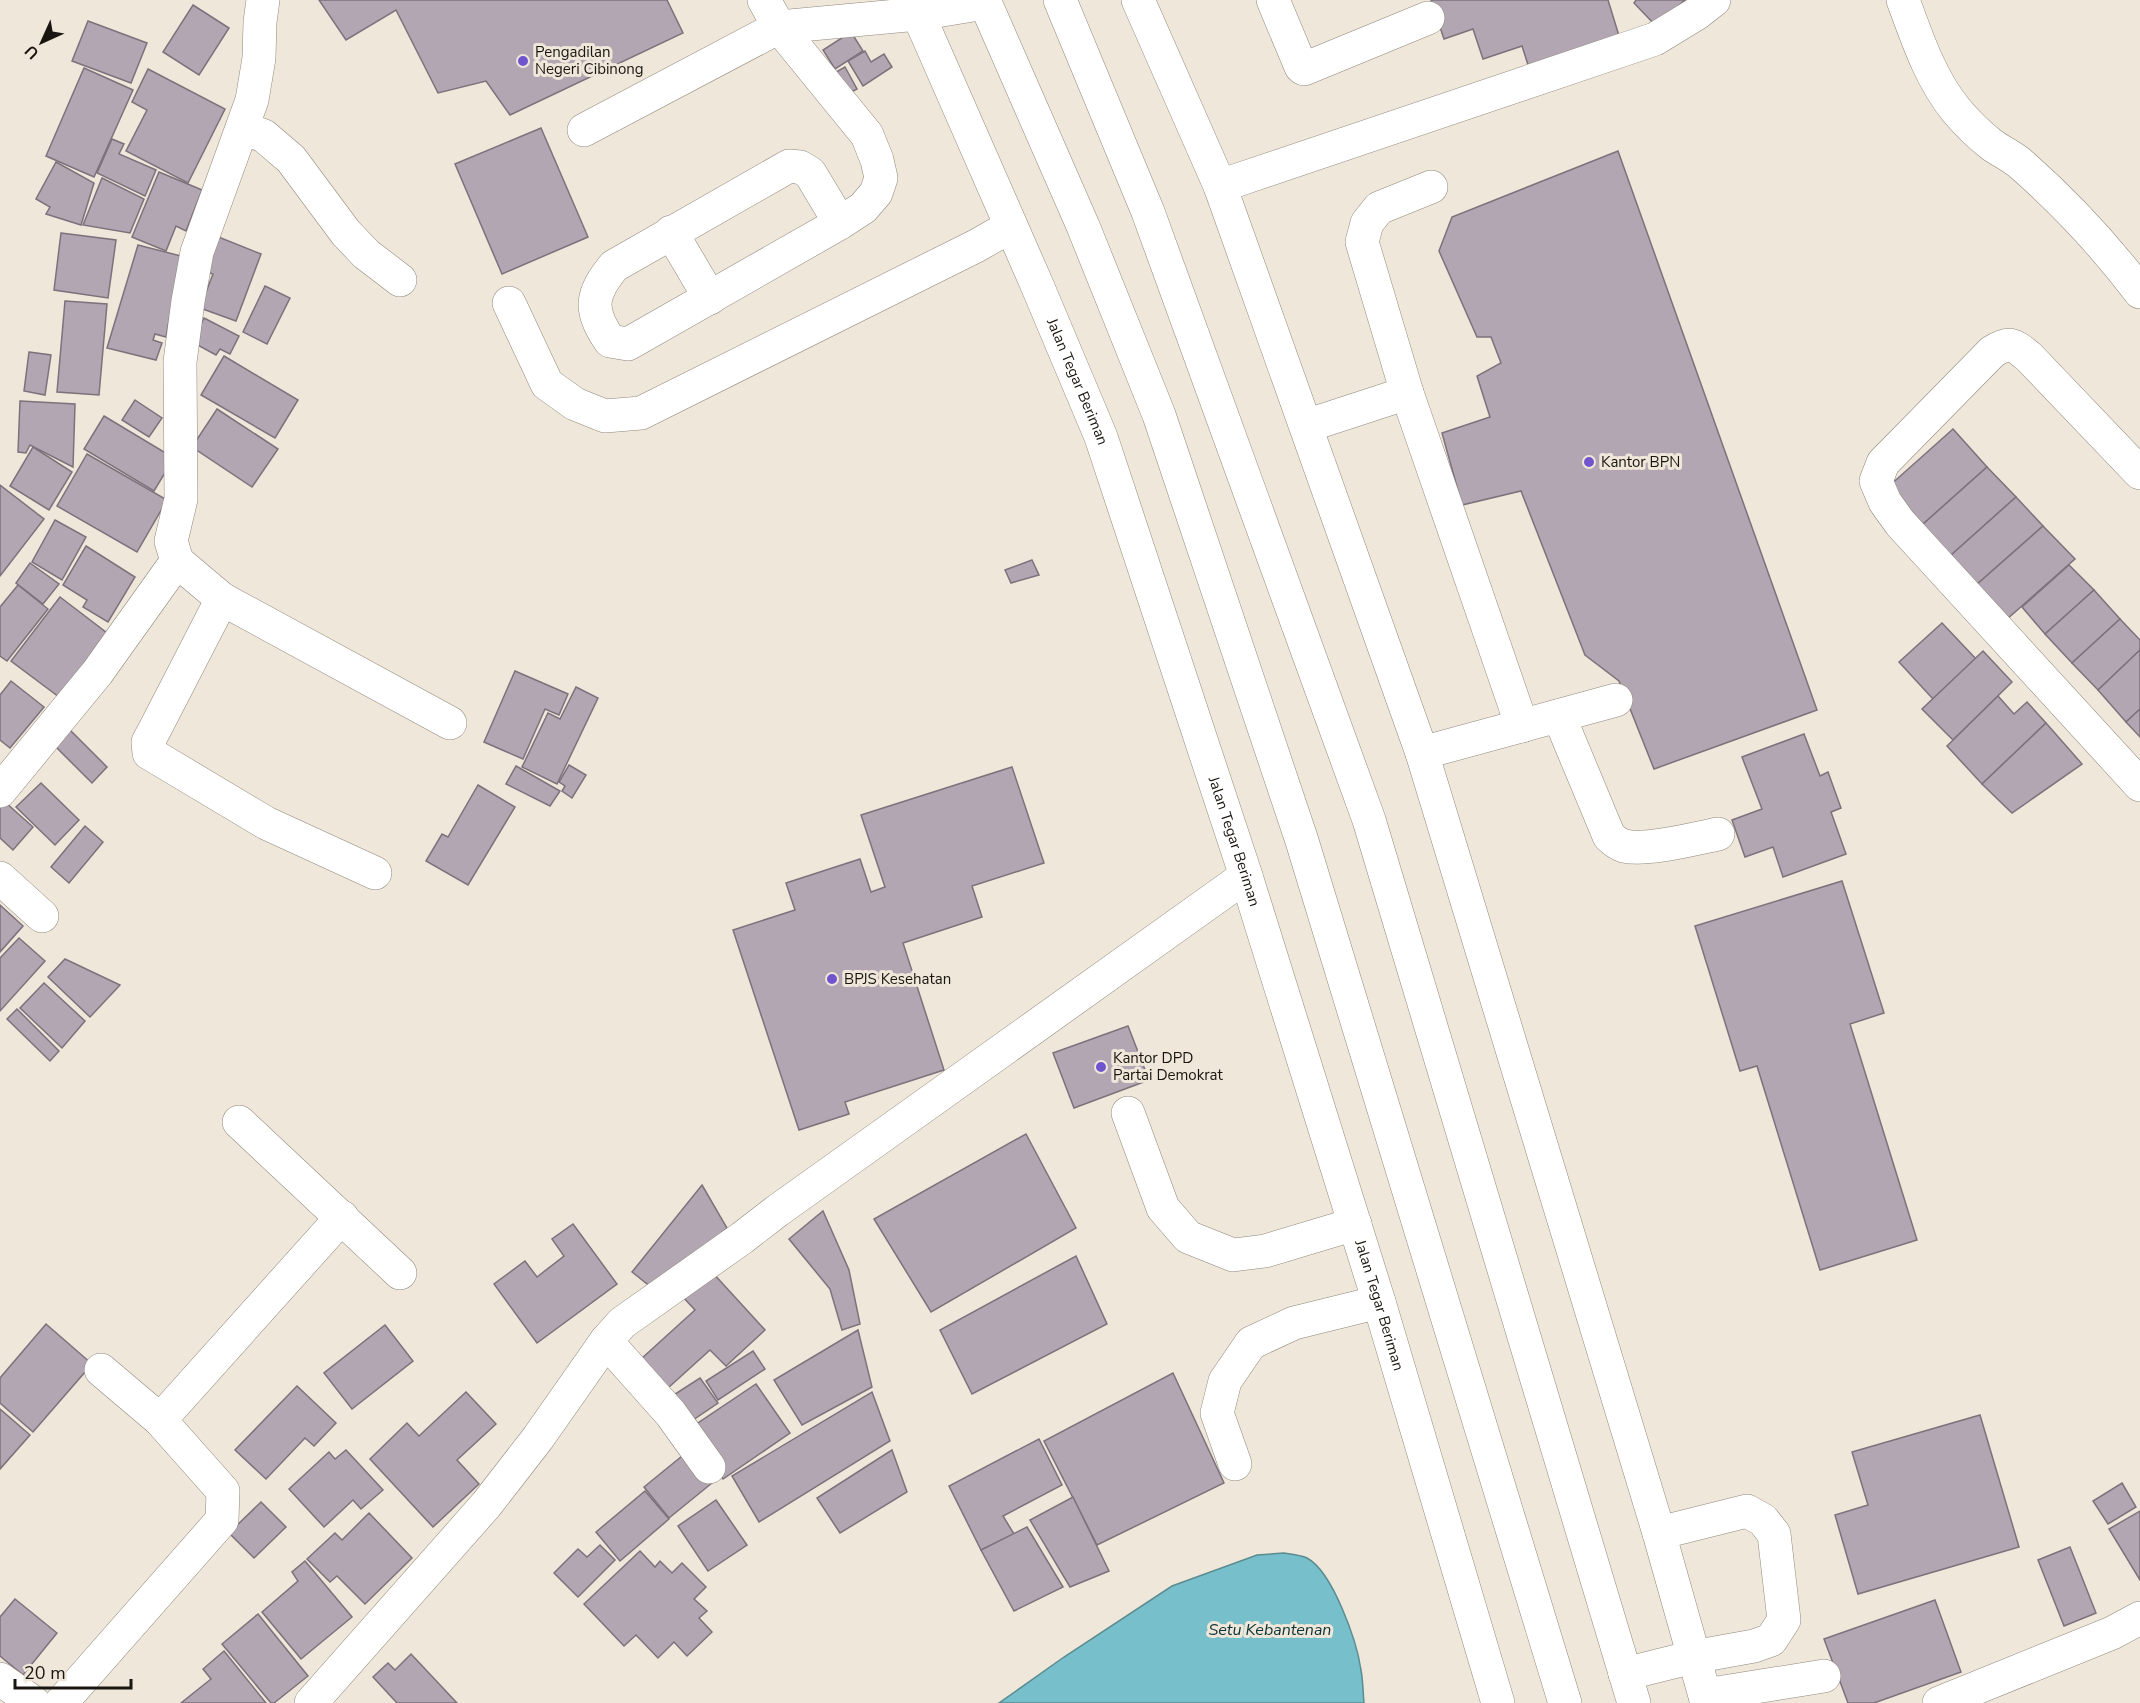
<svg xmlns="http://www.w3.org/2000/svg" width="2140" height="1703" font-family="'Nunito Sans',sans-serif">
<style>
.water{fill:#77bfca;stroke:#5b8c92;stroke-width:1.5}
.building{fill:#b1a6b1;stroke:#7c727c;stroke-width:1.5}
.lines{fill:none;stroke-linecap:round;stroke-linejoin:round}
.minor-casing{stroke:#90887c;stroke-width:34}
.major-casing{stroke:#90887c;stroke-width:34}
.minor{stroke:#fff;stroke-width:33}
.major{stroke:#fff;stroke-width:33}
.poi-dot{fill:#6f54ce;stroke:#efe7d9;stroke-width:2}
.labels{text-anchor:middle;stroke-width:6;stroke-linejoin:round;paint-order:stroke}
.poi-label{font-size:15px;fill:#191611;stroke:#efe7d9;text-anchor:start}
.street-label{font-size:15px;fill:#191611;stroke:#efe7d9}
.water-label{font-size:16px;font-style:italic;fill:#0c3136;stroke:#efe7d9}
</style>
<rect width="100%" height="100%" fill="#efe7d9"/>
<path class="water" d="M 1284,1553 C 1291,1554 1301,1555 1307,1558 C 1333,1572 1357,1642 1361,1670 C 1363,1681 1363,1692 1364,1703 L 999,1703 L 1064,1657 L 1172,1586 L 1257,1555 Z"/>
<g class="building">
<polygon points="319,0 667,0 683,33 510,115 486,81 438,93 396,10 346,40"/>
<polygon points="1431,0 1608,0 1620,39 1529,68 1522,46 1483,59 1473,29 1444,39"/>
<polygon points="1636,0 1685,0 1656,26 1634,3"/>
<polygon points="193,5 229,28 199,75 163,52"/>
<polygon points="88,21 147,43 131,83 72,61"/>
<polygon points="851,32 863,51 835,69 823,50"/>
<polygon points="865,51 871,62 884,54 892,67 863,86 848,61"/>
<polygon points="845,67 857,89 841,98 829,76"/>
<polygon points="84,68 133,90 94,177 46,156"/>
<polygon points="148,69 225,109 188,183 126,151 147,110 132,102"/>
<polygon points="541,128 588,237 502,274 455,164"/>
<polygon points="112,139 124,144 119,154 156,170 145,196 97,173"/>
<polygon points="1618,151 1817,710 1654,769 1619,681 1585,655 1521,491 1462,505 1442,433 1490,417 1477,376 1501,363 1491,337 1477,337 1439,251 1452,217"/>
<polygon points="56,162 94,183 81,225 46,214 50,207 36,199"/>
<polygon points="159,172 202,190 186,231 176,226 166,251 132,237"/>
<polygon points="102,178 144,199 130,233 83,225"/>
<polygon points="61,233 116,240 108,298 54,290"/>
<polygon points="211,234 261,254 236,321 200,308 213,274 199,270"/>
<polygon points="138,245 181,256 166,337 155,334 153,340 162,343 156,360 107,348"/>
<polygon points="265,286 290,298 267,344 243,332"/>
<polygon points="65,301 107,304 99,395 57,392"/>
<polygon points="204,318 239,336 230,354 220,349 216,355 192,342"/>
<polygon points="29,352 51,355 45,395 24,391"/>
<polygon points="224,356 298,400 275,438 201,395"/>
<polygon points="135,400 162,418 149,437 122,420"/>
<polygon points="20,401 75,404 73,467 30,445 26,453 18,452"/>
<polygon points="217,409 278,449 252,487 192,447"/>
<polygon points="104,416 174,458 154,491 84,449"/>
<polygon points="1953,429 1987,467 1922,525 1888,487"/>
<polygon points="33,447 72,472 49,510 10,486"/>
<polygon points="87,454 167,500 137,552 57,506"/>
<polygon points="1987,467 2016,497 1950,556 1922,525"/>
<polygon points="0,485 44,519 0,576"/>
<polygon points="2016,497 2043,526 1975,586 1950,556"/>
<polygon points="55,520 86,537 62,580 32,562"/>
<polygon points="2043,526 2075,559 2006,620 1975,586"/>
<polygon points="86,546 135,577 108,622 83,607 87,600 63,585"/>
<polygon points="1032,560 1039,575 1011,583 1005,570"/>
<polygon points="30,563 59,584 43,604 16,583"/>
<polygon points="2069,565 2094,590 2045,634 2022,607"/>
<polygon points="18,585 48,609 7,661 0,656 0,607"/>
<polygon points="2094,590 2120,619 2072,663 2045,634"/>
<polygon points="60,597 107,633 59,697 11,661"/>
<polygon points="2120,619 2140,640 2140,650 2098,690 2072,663"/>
<polygon points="1942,623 1976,659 1933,699 1899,662"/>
<polygon points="2140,650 2140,709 2126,722 2098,690"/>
<polygon points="1983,651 2012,682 1953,740 1922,709"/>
<polygon points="515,671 568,694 559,715 545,709 523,759 484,742"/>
<polygon points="11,681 44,707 10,748 0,740 0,695"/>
<polygon points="576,687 598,698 557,784 522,767 548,713 560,719"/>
<polygon points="1998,696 2014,714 2027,702 2046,723 1982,784 1947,746"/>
<polygon points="2140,709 2140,737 2126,722"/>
<polygon points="2046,723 2082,764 2012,813 1982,784"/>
<polygon points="65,725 107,767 92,783 49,740"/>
<polygon points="1804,734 1820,776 1828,772 1841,808 1831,812 1846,854 1783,877 1773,847 1745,857 1732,820 1762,809 1742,757"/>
<polygon points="569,765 586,775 572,798 562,791 565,786 559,782"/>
<polygon points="516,766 560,791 550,806 506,784"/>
<polygon points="1012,767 1044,863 972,886 982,917 903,943 944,1070 845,1102 849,1114 799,1130 733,930 795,910 786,883 860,859 871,892 885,887 861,815"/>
<polygon points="41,783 79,820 55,845 16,807"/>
<polygon points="478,785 515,807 468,885 426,861 442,834 448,837"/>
<polygon points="5,802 33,827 13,850 0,838 0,807"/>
<polygon points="85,826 103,842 69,883 51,867"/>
<polygon points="1842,881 1884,1013 1850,1024 1917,1240 1820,1270 1757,1066 1740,1071 1695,926"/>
<polygon points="0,905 23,926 0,952"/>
<polygon points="19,938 45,961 0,1011 0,958"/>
<polygon points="65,959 120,985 90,1017 48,977"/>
<polygon points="44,983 85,1021 62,1048 20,1008"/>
<polygon points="17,1009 59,1051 50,1061 7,1019"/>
<polygon points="1128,1026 1149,1080 1074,1108 1053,1053"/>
<polygon points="1026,1134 1076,1228 931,1312 874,1219"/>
<polygon points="702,1185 727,1228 695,1257 651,1287 632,1272"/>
<polygon points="823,1211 849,1270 860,1324 842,1330 830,1289 789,1239"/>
<polygon points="573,1224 617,1284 537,1343 494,1284 525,1261 537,1277 564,1256 552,1239"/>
<polygon points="1076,1256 1107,1324 972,1394 940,1330"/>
<polygon points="712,1272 765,1330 726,1366 710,1350 668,1388 641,1359 695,1310 682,1296"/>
<polygon points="46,1324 92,1364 33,1432 0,1403 0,1378"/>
<polygon points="385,1325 413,1361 352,1409 324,1373"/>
<polygon points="858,1330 872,1387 802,1425 774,1380"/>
<polygon points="753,1351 765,1369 718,1400 706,1381"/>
<polygon points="1173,1373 1224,1483 1097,1545 1044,1441"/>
<polygon points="700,1378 718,1403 687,1424 669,1398"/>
<polygon points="756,1384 790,1433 723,1479 689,1429"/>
<polygon points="297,1386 336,1423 314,1446 305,1438 266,1479 235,1450"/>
<polygon points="466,1392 496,1424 457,1460 479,1484 433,1527 370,1459 407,1423 419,1436"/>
<polygon points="872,1392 890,1441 759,1522 732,1476"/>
<polygon points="0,1409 30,1435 0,1469"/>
<polygon points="1980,1415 2019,1547 1858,1594 1835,1515 1868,1505 1852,1452"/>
<polygon points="1039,1439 1062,1485 1003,1516 1014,1534 981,1550 949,1486"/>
<polygon points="346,1450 383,1490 361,1509 353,1500 324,1527 289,1489 329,1452 335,1459"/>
<polygon points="892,1450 907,1492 840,1533 817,1498"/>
<polygon points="687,1452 712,1483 669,1518 644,1487"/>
<polygon points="2122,1483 2136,1507 2108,1524 2093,1501"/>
<polygon points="645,1491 669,1519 620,1561 596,1532"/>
<polygon points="1073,1497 1109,1571 1070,1587 1030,1520"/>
<polygon points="716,1500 747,1545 708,1571 678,1526"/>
<polygon points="261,1502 286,1527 254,1558 229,1533"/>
<polygon points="2140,1511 2140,1580 2109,1529"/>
<polygon points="369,1513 412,1558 365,1604 337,1576 330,1582 307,1559 335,1533 342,1540"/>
<polygon points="1027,1527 1063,1587 1014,1611 981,1550"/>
<polygon points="600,1545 615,1560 578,1597 554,1573 578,1549 587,1557"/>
<polygon points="2070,1547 2096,1613 2064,1626 2038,1560"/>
<polygon points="640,1551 655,1567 660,1561 672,1573 682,1563 706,1587 694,1599 707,1611 699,1618 712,1632 687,1656 674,1642 658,1658 636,1635 624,1646 584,1604"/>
<polygon points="305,1561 352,1617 301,1659 262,1612 298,1581 292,1572"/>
<polygon points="15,1599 57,1633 23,1675 0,1656 0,1617"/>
<polygon points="1935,1600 1961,1672 1874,1703 1848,1703 1824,1639"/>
<polygon points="258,1614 308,1676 274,1703 271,1703 222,1644"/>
<polygon points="224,1651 266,1703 181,1703 211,1679 203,1669"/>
<polygon points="411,1654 457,1703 397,1703 373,1677 388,1663 395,1670"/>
</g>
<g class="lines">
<g class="minor-casing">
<g id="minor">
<polyline points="1273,0 1301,67 1304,69 1428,18"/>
<path d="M 1903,0 C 1917,38 1930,78 1956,110 C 1967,123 1979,135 1992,145 C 2002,152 2013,157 2022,165 C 2065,203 2106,247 2140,292"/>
<path d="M 779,27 L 867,135 L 877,160 L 881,178 L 876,193 L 863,208 L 840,223 L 628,344 L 610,341 C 588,310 591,294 614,266 L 789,166 L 800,167 L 810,173 L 840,223"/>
<polyline points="779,27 918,14 985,3"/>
<polyline points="243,128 264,136 291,159 346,233 366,254 400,280"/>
<polyline points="584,130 779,27 764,0"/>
<polyline points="1220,186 1655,39 1696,14 1714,0"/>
<polyline points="1431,187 1379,208 1367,223 1362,242 1407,393 1522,726"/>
<polyline points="671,232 710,298"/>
<polyline points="509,303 547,384 575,404 605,416 641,413 976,246 1011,226"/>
<polyline points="1306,426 1407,393"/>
<path d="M 2140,473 L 2029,357 C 2014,345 2010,340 1992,352 L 1883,463 L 1876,481 L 1885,502 L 1900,523 L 2140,785"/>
<polyline points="177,561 222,599 450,723"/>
<polyline points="222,599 155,729 148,742 149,753 266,823 375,873"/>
<path d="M 1559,716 L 1609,836 C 1614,841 1618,844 1624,846 C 1648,851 1693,839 1718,834"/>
<polyline points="1422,753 1616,700"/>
<polyline points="0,791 97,673 177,561 171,541 181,499 180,362 188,301 197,252 252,100 259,58 260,22 263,0"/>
<polyline points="0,878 42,916"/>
<polyline points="1128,1113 1163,1208 1188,1237 1233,1255 1265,1251 1355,1224"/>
<polyline points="239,1122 400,1273"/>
<polyline points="606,1341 671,1414 709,1467"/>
<polyline points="101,1370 160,1420"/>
<polyline points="1235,1464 1217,1413 1225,1381 1251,1343 1294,1323 1379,1302"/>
<polyline points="1625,1674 1693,1657 1754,1646 1771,1640 1784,1620 1774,1534 1763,1520 1747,1511 1659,1533"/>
<polyline points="0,1679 34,1703"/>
<polyline points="1705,1695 1824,1676"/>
<polyline points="61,1703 222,1520 223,1491 160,1420 342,1217"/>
<polyline points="311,1703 486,1505 538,1438 606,1341 622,1323 742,1238 777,1211 1246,876"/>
<polyline points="1939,1703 2112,1633 2140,1618"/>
</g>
</g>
<g class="major-casing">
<g id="major">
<path id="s1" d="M 912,0 L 1037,285 L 1101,437 L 1246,876 L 1379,1302 L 1498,1703"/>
<polyline points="984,0 1083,226 1159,415 1302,841 1565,1703"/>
<polyline points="1060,0 1148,212 1369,820 1634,1703"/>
<polyline points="1138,0 1220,186 1422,753 1659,1533 1707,1703"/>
</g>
</g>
<use href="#minor" class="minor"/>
<use href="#major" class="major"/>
</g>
<g class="poi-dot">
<circle cx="523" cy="61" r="6"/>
<circle cx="1589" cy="462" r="6"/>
<circle cx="832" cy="979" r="6"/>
<circle cx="1101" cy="1067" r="6"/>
</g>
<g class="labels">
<g class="poi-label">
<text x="535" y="57">Pengadilan<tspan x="535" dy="17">Negeri Cibinong</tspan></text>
<text x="1601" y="467">Kantor BPN</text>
<text x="844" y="984">BPJS Kesehatan</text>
<text x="1113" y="1063">Kantor DPD<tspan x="1113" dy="17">Partai Demokrat</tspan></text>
</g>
<g class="street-label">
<text dy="5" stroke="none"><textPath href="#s1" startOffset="416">Jalan Tegar Beriman</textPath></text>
<text dy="5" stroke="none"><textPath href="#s1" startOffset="902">Jalan Tegar Beriman</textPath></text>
<text dy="5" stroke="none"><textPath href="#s1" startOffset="1388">Jalan Tegar Beriman</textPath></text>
</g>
<g class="water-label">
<text x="1270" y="1635">Setu Kebantenan</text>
</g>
</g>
<g transform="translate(42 42) rotate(225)" stroke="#efe7d9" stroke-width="4.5" paint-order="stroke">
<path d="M0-4.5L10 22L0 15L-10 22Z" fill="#191611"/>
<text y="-9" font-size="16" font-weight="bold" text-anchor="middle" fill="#191611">U</text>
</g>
<path d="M15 1679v9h116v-9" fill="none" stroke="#191611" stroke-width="3"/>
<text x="24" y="1679" font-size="18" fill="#191611" stroke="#efe7d9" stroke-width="4.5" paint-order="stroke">20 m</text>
</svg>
